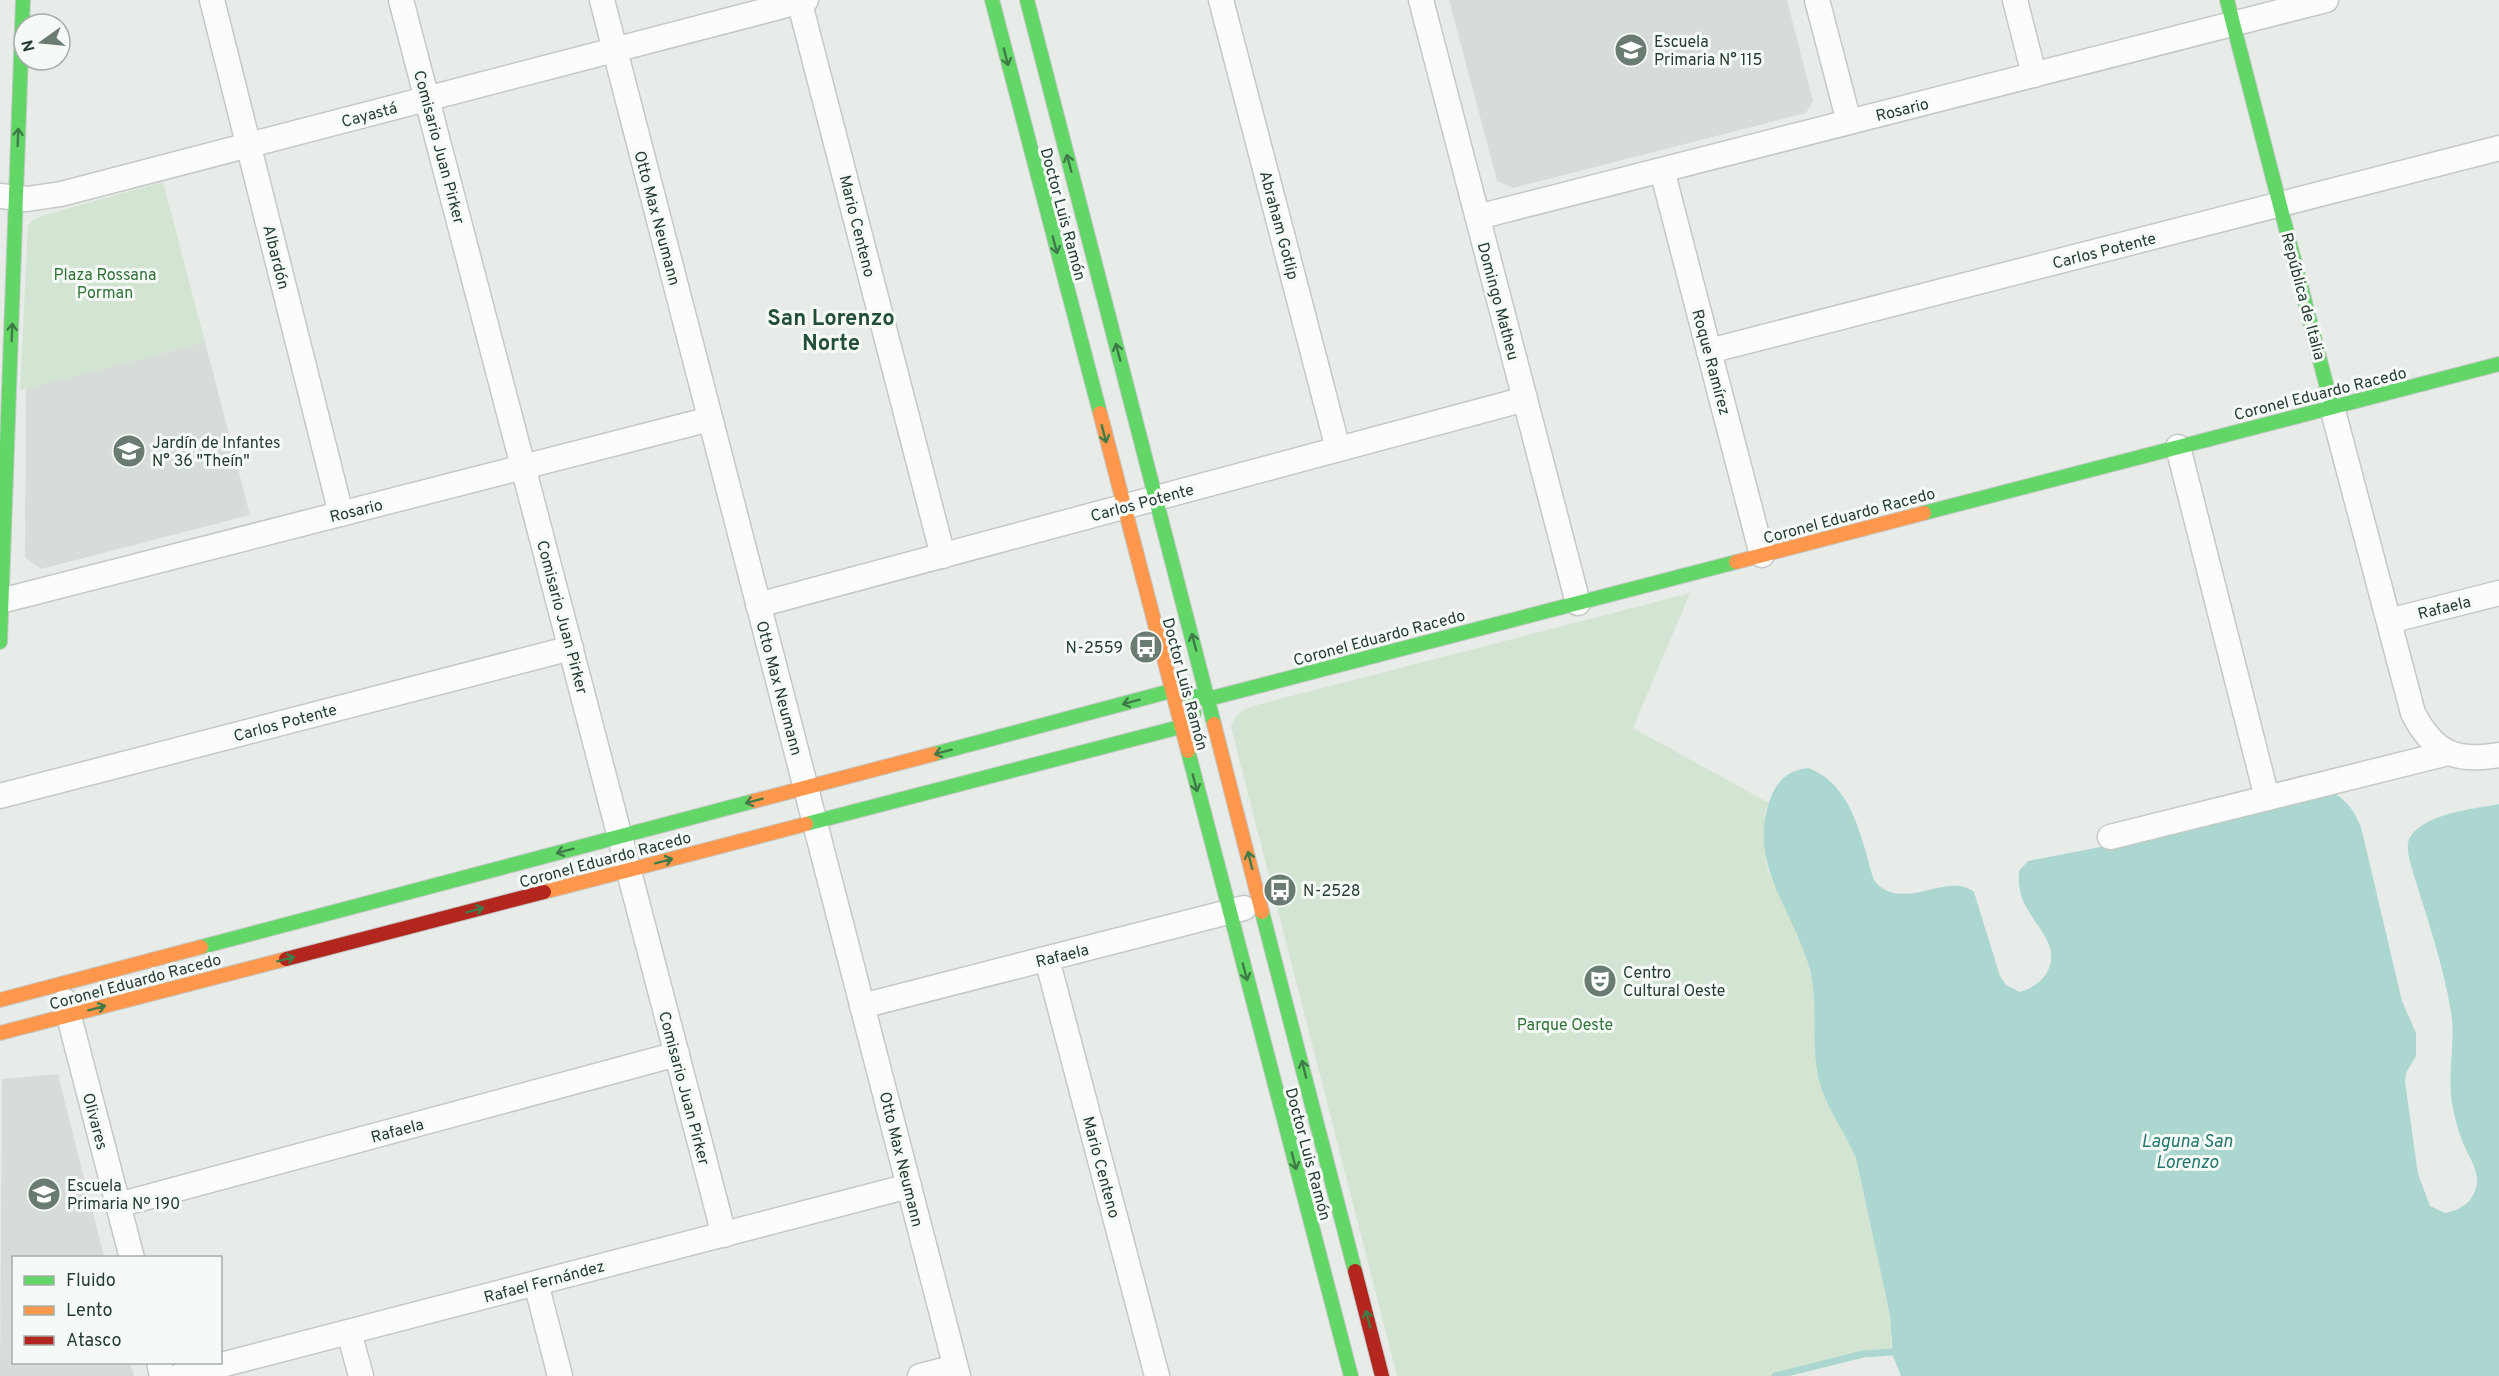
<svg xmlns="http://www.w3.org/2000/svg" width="2499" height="1376" font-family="Overpass,sans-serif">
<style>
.built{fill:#d6ddd8}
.green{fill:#d3e4d2}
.water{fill:#acd7d0}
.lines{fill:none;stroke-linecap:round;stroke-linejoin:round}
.stream{stroke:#acd7d0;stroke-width:7}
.street-casing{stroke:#c5c9c6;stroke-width:27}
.fast-casing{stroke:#c3c9c6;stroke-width:16}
.slow-casing{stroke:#c3c9c6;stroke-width:16}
.jam-casing{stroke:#c3c9c6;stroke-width:16}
.street{stroke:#fcfcfc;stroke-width:24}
.fast{stroke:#63d668;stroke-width:14}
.slow{stroke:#ff974d;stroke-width:14}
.jam{stroke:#b3261e;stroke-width:14}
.oneway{stroke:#3e7b47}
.labels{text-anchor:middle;stroke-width:6;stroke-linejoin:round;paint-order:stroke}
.poi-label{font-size:16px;fill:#263e31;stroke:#f6faf7;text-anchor:start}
.street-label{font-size:16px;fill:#263e31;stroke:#f6faf7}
.park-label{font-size:16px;fill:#327339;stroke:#f6faf7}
.water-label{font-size:18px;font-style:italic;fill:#23776d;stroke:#f6faf7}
.district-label{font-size:22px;font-weight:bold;fill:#234f38;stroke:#f6faf7}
</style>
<rect width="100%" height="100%" fill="#e8ece9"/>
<g class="built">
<polygon points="1449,0 1787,0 1813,101 1806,113 1513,188 1497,181"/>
<polygon points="205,342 250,515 41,569 25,557 26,388"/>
<polygon points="58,1074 104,1257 14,1258 14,1362 130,1363 134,1376 0,1376 2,1079"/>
</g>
<g class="green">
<polygon points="163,182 205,342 20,390 28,226 33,220 44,215"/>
<path d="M 1690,593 L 1633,728 L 1769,803 L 1765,812 L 1763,837 L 1767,869 L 1797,930 L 1806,956 L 1813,985 L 1816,1011 L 1816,1053 L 1856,1158 L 1890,1315 L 1892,1352 L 1863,1354 L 1775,1376 L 1397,1376 L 1231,727 C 1235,716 1241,710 1253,706 Z"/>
</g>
<path class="water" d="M 1808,768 C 1853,784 1862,841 1874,880 C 1900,915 1949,870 1974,892 L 2000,976 L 2006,985 L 2020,992 C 2030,989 2040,983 2046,974 C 2062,948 2038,929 2026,907 C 2020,896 2018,884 2019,871 L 2028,861 L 2126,842 L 2332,792 C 2346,799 2355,812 2361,827 L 2402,1001 L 2416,1033 L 2416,1056 L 2406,1073 L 2405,1082 L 2418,1174 L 2430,1206 L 2445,1213 C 2462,1210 2476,1200 2477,1181 C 2477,1165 2466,1153 2461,1138 C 2457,1127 2454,1115 2452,1103 C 2447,1073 2456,1042 2451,1012 C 2443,962 2424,910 2410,862 C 2409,856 2407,849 2408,843 C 2416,814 2474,809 2499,804 L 2499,1376 L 1901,1376 L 1893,1356 L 1890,1315 L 1856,1158 C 1845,1132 1826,1108 1819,1080 C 1810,1044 1819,1008 1810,970 C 1794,909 1745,863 1771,797 C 1778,779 1790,770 1808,768 Z"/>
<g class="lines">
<polyline class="stream" points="1775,1376 1863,1354 1892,1352"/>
<g class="street-casing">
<g id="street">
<polyline points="212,0 341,514"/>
<polyline points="401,0 724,1235"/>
<polyline points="602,0 958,1376"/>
<polyline points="799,0 943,556"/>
<polyline points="1221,0 1338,449"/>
<polyline points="1421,0 1578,603"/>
<polyline points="1817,0 1849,122"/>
<polyline points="2015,0 2034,75"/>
<polyline points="1662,170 1762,555"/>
<polyline points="0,196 27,199 61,194 806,0"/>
<polyline points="1478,217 2326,0"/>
<polyline points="1709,351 2499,148"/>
<path d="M 2332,407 L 2413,713 C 2433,752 2455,763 2499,755"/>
<polyline points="2178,447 2267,798"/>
<polyline points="1,601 710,419"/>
<polyline points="758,605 1525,399"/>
<polyline points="2389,621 2499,593"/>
<polyline points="0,796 571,648"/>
<polyline points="2110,837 2448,753"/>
<polyline points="1047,959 1157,1376"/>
<polyline points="65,1001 132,1258"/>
<polyline points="862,1006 1244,908"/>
<polyline points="118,1205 677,1054"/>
<polyline points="536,1283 560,1376"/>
<polyline points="349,1332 361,1376"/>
<polyline points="159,1362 162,1376"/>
<polyline points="179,1376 909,1186"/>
<polyline points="920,1376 955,1367"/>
</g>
</g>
<g class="fast-casing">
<g id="fast">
<polyline points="992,0 1100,413"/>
<polyline points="1027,0 1214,724"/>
<polyline points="2227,0 2332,407"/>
<polyline points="1924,513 2499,364"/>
<polyline points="0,642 23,0"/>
<polyline points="1188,751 1351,1376"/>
<polyline points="934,754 1171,691 1208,699 1736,562"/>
<polyline points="806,824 1180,727 1194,713"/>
<polyline points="1262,912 1355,1271"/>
<polyline points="201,947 754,801"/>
</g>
</g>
<g class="slow-casing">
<g id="slow">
<polyline points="1100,413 1188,751"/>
<polyline points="1736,562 1924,513"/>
<polyline points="1214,724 1262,912"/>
<polyline points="754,801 934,754"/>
<polyline points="544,892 806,824"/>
<polyline points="0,1000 201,947"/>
<polyline points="0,1033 286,959"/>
</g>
</g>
<g class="jam-casing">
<g id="jam">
<polyline points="286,959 544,892"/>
<polyline points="1355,1271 1382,1376"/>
</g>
</g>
<use href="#street" class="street"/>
<use href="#fast" class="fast"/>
<use href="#slow" class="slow"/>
<use href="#jam" class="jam"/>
</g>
<defs><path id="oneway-shaft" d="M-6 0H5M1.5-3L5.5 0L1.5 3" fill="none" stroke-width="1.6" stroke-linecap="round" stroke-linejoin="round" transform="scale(1.5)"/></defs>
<g class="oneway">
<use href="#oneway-shaft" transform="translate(1006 57) rotate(75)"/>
<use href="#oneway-shaft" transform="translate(18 137) rotate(-88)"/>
<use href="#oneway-shaft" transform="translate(1069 163) rotate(-105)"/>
<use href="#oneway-shaft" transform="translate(1055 245) rotate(75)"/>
<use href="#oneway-shaft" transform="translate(12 332) rotate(-88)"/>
<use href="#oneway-shaft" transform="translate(1118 352) rotate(-105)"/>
<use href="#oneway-shaft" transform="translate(1104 434) rotate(75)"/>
<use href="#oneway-shaft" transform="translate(1194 642) rotate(-105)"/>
<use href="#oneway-shaft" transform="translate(1131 702) rotate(165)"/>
<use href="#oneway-shaft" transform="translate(943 752) rotate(165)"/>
<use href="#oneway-shaft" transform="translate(1195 783) rotate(75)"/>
<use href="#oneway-shaft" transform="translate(754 801) rotate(165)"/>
<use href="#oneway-shaft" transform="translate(565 851) rotate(165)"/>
<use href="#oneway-shaft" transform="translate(1250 860) rotate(-104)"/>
<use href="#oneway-shaft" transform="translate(664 861) rotate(-15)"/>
<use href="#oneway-shaft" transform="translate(475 910) rotate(-15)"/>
<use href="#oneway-shaft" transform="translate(286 959) rotate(-15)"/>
<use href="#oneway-shaft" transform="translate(1245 972) rotate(75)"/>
<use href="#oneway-shaft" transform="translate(97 1008) rotate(-15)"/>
<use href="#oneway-shaft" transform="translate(1304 1069) rotate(-104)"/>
<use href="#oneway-shaft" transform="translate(1294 1161) rotate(75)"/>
<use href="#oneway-shaft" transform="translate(1368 1319) rotate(-104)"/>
</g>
<defs>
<g id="school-disc" transform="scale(1.725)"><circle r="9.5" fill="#6a7b71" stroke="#f6faf7"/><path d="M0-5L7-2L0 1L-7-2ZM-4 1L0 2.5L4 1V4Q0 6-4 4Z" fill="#fff"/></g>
<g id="bus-disc" transform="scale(1.725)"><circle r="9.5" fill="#6a7b71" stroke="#f6faf7"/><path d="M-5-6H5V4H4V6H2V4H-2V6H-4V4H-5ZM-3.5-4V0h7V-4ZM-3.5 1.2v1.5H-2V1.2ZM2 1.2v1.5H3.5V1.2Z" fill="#fff"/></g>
<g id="theatre-disc" transform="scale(1.725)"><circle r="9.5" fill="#6a7b71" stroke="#f6faf7"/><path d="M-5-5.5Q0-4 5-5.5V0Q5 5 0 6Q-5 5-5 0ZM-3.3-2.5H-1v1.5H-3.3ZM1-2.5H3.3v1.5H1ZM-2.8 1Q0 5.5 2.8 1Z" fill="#fff"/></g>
</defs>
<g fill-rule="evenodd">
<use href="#school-disc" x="1631" y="50"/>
<use href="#school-disc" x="129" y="451"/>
<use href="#bus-disc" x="1146" y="647"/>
<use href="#bus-disc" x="1280" y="890"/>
<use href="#theatre-disc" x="1600" y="981"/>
<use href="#school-disc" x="44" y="1194"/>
</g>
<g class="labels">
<g class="poi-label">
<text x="1654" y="47">Escuela<tspan x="1654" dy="18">Primaria N° 115</tspan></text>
<text x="152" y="448">Jardín de Infantes<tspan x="152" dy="18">N° 36 "Theín"</tspan></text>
<text x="1123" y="653" text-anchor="end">N-2559</text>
<text x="1303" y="896">N-2528</text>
<text x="1623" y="978">Centro<tspan x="1623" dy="18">Cultural Oeste</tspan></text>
<text x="67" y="1191">Escuela<tspan x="67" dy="18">Primaria Nº 190</tspan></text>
</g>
<g class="street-label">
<text transform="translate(1902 109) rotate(-14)" y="6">Rosario</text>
<text transform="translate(369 114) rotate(-15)" y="6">Cayastá</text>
<text transform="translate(440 147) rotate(75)" y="6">Comisario Juan Pirker</text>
<text transform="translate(1064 214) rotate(75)" y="6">Doctor Luis Ramón</text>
<text transform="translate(658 218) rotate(75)" y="6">Otto Max Neumann</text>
<text transform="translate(1280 225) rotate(75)" y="6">Abraham Gotlip</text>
<text transform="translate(858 226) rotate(76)" y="6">Mario Centeno</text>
<text transform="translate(2104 250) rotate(-14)" y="6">Carlos Potente</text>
<text transform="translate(277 257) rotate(76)" y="6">Albardón</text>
<text transform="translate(2304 296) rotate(75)" y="6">República de Italia</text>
<text transform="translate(1499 301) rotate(75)" y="6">Domingo Matheu</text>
<text transform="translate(1712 362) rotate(75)" y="6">Roque Ramírez</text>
<text transform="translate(2320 393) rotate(-14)" y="6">Coronel Eduardo Racedo</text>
<text transform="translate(1142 502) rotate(-15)" y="6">Carlos Potente</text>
<text transform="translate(356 510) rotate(-14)" y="6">Rosario</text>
<text transform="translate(1849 515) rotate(-15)" y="6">Coronel Eduardo Racedo</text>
<text transform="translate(2444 607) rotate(-14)" y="6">Rafaela</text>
<text transform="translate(563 617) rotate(75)" y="6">Comisario Juan Pirker</text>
<text transform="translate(1379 637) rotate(-15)" y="6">Coronel Eduardo Racedo</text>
<text transform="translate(1186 684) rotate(75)" y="6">Doctor Luis Ramón</text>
<text transform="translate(780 688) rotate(75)" y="6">Otto Max Neumann</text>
<text transform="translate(285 722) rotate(-15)" y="6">Carlos Potente</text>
<text transform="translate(605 859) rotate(-15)" y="6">Coronel Eduardo Racedo</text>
<text transform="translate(1062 955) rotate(-14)" y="6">Rafaela</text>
<text transform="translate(135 981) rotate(-15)" y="6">Coronel Eduardo Racedo</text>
<text transform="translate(685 1088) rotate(75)" y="6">Comisario Juan Pirker</text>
<text transform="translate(96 1121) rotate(75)" y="6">Olivares</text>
<text transform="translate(397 1130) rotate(-15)" y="6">Rafaela</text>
<text transform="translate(1309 1154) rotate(75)" y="6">Doctor Luis Ramón</text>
<text transform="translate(902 1159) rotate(76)" y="6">Otto Max Neumann</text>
<text transform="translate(1102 1167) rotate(75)" y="6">Mario Centeno</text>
<text transform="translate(544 1281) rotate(-15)" y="6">Rafael Fernández</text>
</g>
<g class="park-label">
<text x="105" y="280">Plaza Rossana<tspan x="105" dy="18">Porman</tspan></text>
<text x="1565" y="1030">Parque Oeste</text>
</g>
<g class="water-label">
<text x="2187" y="1147">Laguna San<tspan x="2187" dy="21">Lorenzo</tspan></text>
</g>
<g class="district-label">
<text x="831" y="325">San Lorenzo<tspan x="831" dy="25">Norte</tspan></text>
</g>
</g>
<rect x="12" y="1256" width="210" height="108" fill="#f6faf7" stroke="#a3afa8" stroke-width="1.5"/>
<rect x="24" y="1276" width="30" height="9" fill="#63d668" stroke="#a3afa8" stroke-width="1.5"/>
<text x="66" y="1286" font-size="18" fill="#263e31">Fluido</text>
<rect x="24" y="1306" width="30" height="9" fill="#ff974d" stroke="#a3afa8" stroke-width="1.5"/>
<text x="66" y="1316" font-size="18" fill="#263e31">Lento</text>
<rect x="24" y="1336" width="30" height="9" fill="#b3261e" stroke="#a3afa8" stroke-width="1.5"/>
<text x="66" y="1346" font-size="18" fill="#263e31">Atasco</text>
<g transform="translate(42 42) rotate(255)"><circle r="28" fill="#f6faf7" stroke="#a3afa8" stroke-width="1.5"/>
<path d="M0-4.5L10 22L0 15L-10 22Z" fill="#6a7b71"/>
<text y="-9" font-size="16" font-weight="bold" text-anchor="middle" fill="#263e31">N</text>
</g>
</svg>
